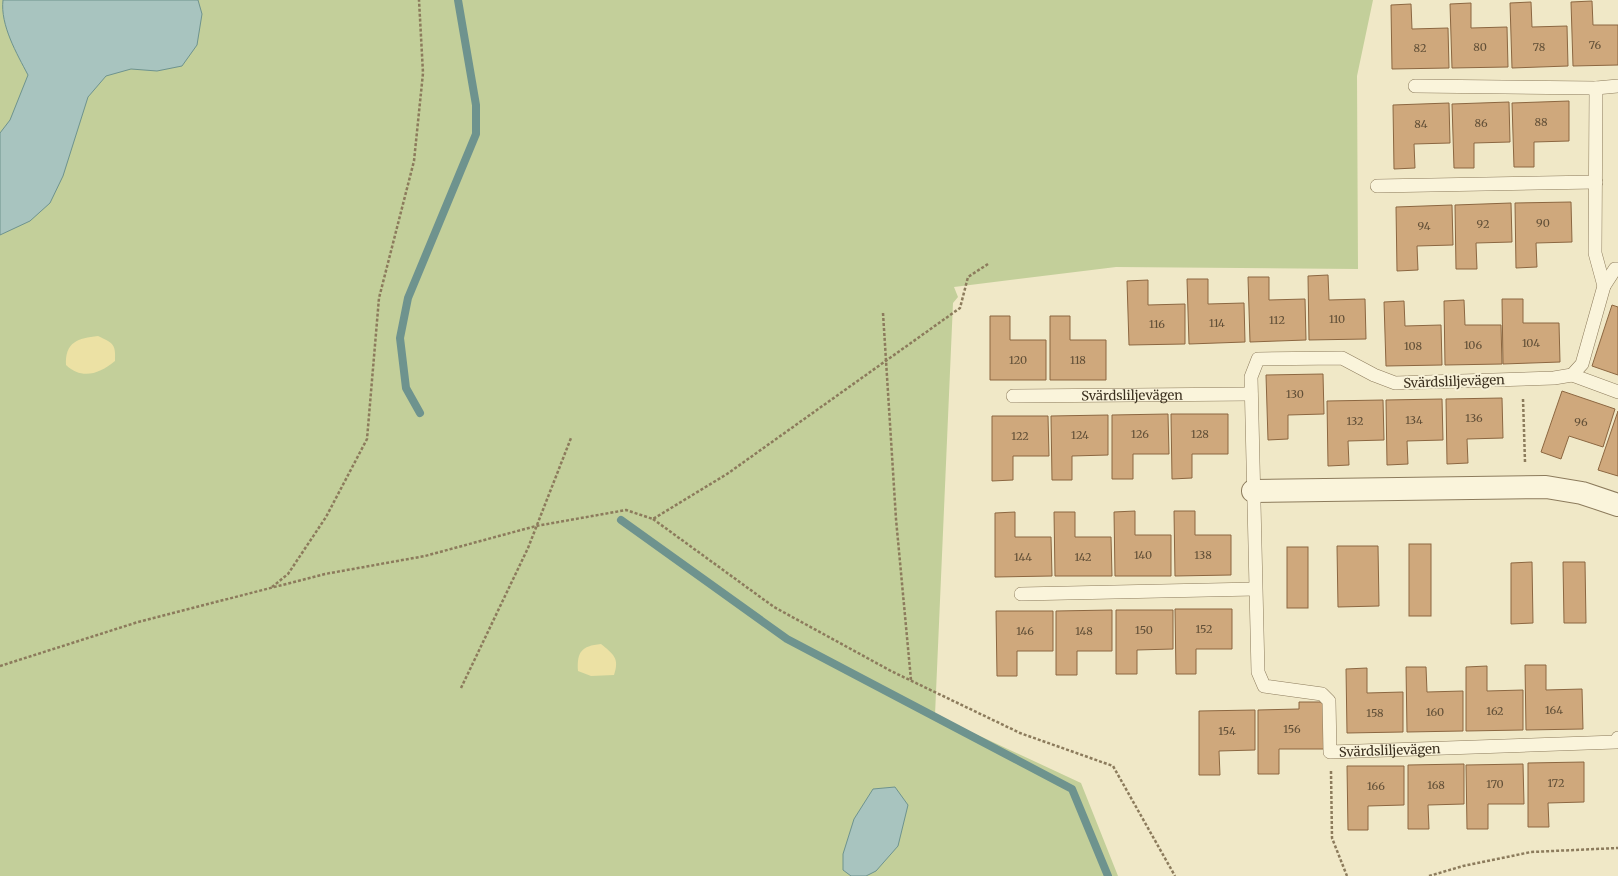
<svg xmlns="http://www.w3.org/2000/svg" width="1618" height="876" font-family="Merriweather,serif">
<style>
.green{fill:#c3cf9a}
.sand{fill:#ece1a4}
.water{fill:#a8c4bf;stroke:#6e938e}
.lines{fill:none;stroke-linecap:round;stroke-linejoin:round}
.stream{stroke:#6e938e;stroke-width:8}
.building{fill:#cfa87c;stroke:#8c6741}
.service-casing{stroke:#8c7b5c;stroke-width:14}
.minor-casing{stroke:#8c7b5c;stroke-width:24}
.path{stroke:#8c7b5c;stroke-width:2.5;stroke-dasharray:3 2;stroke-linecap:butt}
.service{stroke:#faf4db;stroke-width:13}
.minor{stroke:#faf4db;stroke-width:22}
.labels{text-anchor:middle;stroke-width:4;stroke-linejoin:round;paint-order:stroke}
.number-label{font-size:11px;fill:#614f37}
.street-label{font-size:13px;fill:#3c3120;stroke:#f7f1d7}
</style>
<rect width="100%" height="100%" fill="#f0e8c7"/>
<polygon class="green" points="0,0 1373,0 1357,76 1358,269 1116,267 954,287 958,297 953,303 935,715 1081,783 1118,876 0,876"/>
<g class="sand">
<path d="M 98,336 C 113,343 116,344 115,361 C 99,374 82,380 66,365 C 65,342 78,338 98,336 Z"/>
<path d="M 601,644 C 613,654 620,658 614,675 L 591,676 L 578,671 C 577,652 581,646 601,644 Z"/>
</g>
<g class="water">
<path d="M 3,0 L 198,0 L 202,14 L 197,45 L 182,66 L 157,71 L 131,69 L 106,76 L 88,97 L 63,176 L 50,203 L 30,221 L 0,235 L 0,133 L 10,120 L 28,75 C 17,54 0,25 3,0 Z"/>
<polygon points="895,787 908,805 898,846 876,871 866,876 851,876 843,870 843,854 854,819 873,789"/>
</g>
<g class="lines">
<g class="stream">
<polyline points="420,413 406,388 400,338 408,298 476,134 476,105 458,0"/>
<polyline points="621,520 787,639 1072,789 1108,876"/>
</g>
</g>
<g class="building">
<polygon points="1592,1 1593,25 1618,25 1618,65 1573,66 1571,2"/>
<polygon points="1531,2 1532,27 1567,26 1568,66 1512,68 1510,3"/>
<polygon points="1471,3 1471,28 1507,27 1508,67 1452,68 1450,4"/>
<polygon points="1411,4 1412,29 1448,28 1449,68 1392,69 1391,5"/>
<polygon points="1569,101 1569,141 1534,142 1534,167 1514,167 1512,103"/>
<polygon points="1509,102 1510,142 1474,143 1474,168 1454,168 1452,104"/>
<polygon points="1449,103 1450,143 1414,144 1415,168 1394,169 1393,105"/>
<polygon points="1571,202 1572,242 1536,243 1537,267 1516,268 1515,203"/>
<polygon points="1511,203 1512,242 1476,243 1477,269 1456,269 1455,205"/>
<polygon points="1452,205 1453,245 1417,246 1418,270 1397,271 1396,207"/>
<polygon points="1328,275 1329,300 1365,299 1366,339 1309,340 1308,276"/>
<polygon points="1248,277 1269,277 1269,300 1305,299 1306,340 1250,342"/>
<polygon points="1187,279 1208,279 1208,304 1244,303 1245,342 1189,344"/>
<polygon points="1148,280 1148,305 1185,304 1185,344 1129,345 1127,281"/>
<polygon points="1502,299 1523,299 1523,323 1559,323 1560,362 1503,364"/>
<polygon points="1464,300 1465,325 1501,325 1502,364 1445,365 1444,301"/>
<polygon points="1404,301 1405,326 1441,325 1442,365 1386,366 1384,302"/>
<polygon points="1612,305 1618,307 1618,375 1592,366"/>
<polygon points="990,316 1010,316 1010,340 1046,340 1046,380 990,380"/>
<polygon points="1050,316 1070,316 1070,340 1106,340 1106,380 1050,380"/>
<polygon points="1323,374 1324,414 1288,415 1288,439 1268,440 1266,375"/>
<polygon points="1562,391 1615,409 1603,447 1569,436 1561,459 1541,452"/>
<polygon points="1502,398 1503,438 1467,439 1468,463 1447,464 1446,399"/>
<polygon points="1442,399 1443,440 1407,441 1408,464 1387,465 1386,400"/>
<polygon points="1383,400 1384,440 1348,441 1349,465 1328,466 1327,401"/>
<polygon points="1618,411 1618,476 1598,470"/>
<polygon points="1168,414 1169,454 1133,454 1133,479 1112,479 1112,415"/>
<polygon points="1171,414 1228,414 1228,454 1192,454 1192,478 1172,479"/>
<polygon points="1108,415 1108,455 1072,456 1072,480 1052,480 1051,416"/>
<polygon points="992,416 1048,416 1049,456 1013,456 1013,480 992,481"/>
<polygon points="1135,511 1135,535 1171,535 1171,576 1115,576 1114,512"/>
<polygon points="1174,511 1195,511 1195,535 1231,535 1231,575 1175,576"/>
<polygon points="1015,512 1015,537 1051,537 1052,576 995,577 995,513"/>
<polygon points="1054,512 1075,512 1075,537 1111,537 1112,576 1055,576"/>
<rect x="1409" y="544" width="22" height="72"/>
<polygon points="1337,546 1378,546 1379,606 1338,607"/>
<rect x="1287" y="547" width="21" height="61"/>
<polygon points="1532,562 1533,623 1511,624 1511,563"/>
<polygon points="1563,562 1585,562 1586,623 1564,623"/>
<polygon points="1175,609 1232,609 1232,649 1196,649 1196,674 1176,674"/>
<polygon points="1112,610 1112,651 1077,651 1077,675 1056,675 1056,611"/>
<polygon points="1116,610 1173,610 1173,649 1137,650 1137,674 1116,674"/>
<polygon points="996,611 1053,611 1053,651 1017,651 1017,676 997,676"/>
<polygon points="1525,665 1546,665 1546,690 1582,689 1583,729 1526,730"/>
<polygon points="1487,666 1487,691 1523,690 1523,730 1466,731 1466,667"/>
<polygon points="1406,667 1426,667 1427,692 1463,691 1463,731 1407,732"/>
<polygon points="1367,668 1367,693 1403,692 1403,732 1347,733 1346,669"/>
<polygon points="1299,702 1326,702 1326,749 1279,749 1279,774 1258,774 1258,710 1299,709"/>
<polygon points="1255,710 1255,750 1219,751 1220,775 1199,775 1199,711"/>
<polygon points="1584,762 1584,802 1548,803 1549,827 1528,827 1528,763"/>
<polygon points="1464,764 1464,804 1428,805 1429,829 1408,829 1408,765"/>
<polygon points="1523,764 1524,804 1488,804 1488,829 1467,829 1466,765"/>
<polygon points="1347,766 1404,766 1404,805 1368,806 1368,830 1348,830"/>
</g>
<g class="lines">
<g class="service-casing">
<g id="service">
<polyline points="1415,86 1596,88 1618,86"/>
<polyline points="1596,88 1595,253 1604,286"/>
<polyline points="1377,186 1596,182"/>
<path id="s1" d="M 1618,269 L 1615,269 L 1604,286 L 1582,364 L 1572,375 L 1554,378 L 1395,383 L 1374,375 L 1342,358 L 1258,359 L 1251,377 L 1258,672 L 1264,686 L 1322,694 L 1329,701 L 1330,752 L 1616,742 L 1618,738"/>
<polyline points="1572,375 1618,392"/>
<path id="s2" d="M 1013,396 L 1251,394"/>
<polyline points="1021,594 1255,589"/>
</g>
</g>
<g class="minor-casing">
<polyline id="minor" points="1253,491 1546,487 1582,493 1618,505"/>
</g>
<g class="path">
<polyline points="883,313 896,519 911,680"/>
<polyline points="1523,399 1525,462"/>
<polyline points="653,519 774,607 891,671 1020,733 1113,766 1175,876"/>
<polyline points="272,587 288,574 326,517 367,439 379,298 414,161 423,73 419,0"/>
<polyline points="0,666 138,622 325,574 425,556 536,526 626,510 653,519 727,474 960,308 968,277 988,264"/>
<polyline points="461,688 528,548 571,438"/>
<polyline points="1331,771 1332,838 1347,876"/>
<polyline points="1429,876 1463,866 1531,852 1618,848"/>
</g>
<use href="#service" class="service"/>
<use href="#minor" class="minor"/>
</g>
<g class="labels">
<g class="number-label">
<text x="1595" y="49">76</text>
<text x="1480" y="51">80</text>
<text x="1539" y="51">78</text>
<text x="1420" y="52">82</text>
<text x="1541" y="126">88</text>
<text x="1481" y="127">86</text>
<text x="1421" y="128">84</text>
<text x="1543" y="227">90</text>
<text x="1483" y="228">92</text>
<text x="1424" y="230">94</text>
<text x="1337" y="323">110</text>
<text x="1277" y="324">112</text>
<text x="1217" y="327">114</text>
<text x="1157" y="328">116</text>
<text x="1531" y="347">104</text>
<text x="1473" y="349">106</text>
<text x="1413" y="350">108</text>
<text x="1018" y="364">120</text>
<text x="1078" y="364">118</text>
<text x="1295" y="398">130</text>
<text x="1474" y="422">136</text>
<text x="1414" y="424">134</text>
<text x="1355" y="425">132</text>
<text x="1581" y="426">96</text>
<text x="1140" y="438">126</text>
<text x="1200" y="438">128</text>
<text x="1080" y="439">124</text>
<text x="1020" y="440">122</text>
<text x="1143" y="559">140</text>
<text x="1203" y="559">138</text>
<text x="1023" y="561">144</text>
<text x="1083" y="561">142</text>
<text x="1204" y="633">152</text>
<text x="1144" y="634">150</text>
<text x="1025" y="635">146</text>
<text x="1084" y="635">148</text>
<text x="1554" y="714">164</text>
<text x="1495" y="715">162</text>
<text x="1435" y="716">160</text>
<text x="1375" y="717">158</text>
<text x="1292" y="733">156</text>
<text x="1227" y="735">154</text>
<text x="1556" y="787">172</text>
<text x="1495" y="788">170</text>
<text x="1436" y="789">168</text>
<text x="1376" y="790">166</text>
</g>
<g class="street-label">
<text transform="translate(1454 381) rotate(-2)" y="5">Svärdsliljevägen</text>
<text dy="5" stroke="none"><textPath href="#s2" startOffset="119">Svärdsliljevägen</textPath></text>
<text dy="5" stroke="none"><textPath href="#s1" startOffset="948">Svärdsliljevägen</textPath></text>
</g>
</g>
</svg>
